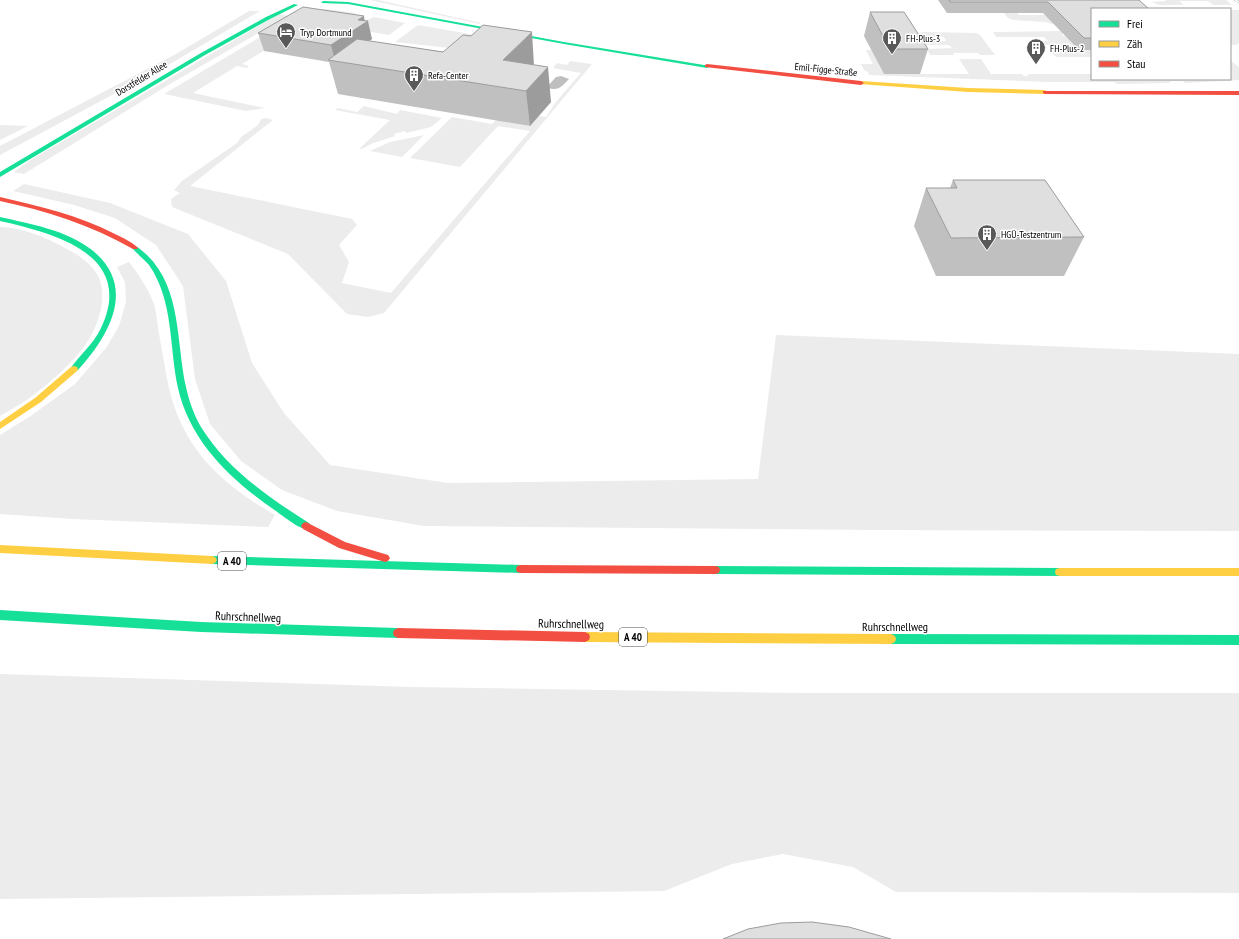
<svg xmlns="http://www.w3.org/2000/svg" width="1239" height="939" font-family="'PT Sans Narrow',sans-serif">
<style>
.green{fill:#ececec}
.water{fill:#bfbfbf}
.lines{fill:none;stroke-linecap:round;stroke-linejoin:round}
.fast{fill:#16e098;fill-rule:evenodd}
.slow{fill:#ffcf43;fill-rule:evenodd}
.jam{fill:#f24e42;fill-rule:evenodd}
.rail-casing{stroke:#bebebe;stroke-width:2.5}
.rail{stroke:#fff;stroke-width:1.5;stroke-dasharray:5;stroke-linecap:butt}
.wall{fill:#c0c0c0}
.shaded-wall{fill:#9c9c9c}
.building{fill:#dfdfdf;stroke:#9c9c9c}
.labels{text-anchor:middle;stroke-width:3;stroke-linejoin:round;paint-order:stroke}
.far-poi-label{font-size:10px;fill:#000;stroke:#fff;text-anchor:start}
.far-street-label{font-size:10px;fill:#000;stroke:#fff}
.shield{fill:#fff;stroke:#4c4c4c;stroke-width:1}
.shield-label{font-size:11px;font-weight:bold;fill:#000}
.street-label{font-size:12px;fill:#000;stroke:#fff}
</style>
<rect width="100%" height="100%" fill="#fff"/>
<g class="green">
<polygon points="370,0 378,0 481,23 480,24"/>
<polygon points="993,0 1006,0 1019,15 1062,15 1067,28 1045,22 1013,20 1008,18"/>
<polygon points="1165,0 1226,0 1232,5 1213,5 1208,1 1180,1 1183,5 1160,5 1151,2 1166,1"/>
<polygon points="325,9 356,13 353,15 319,17 242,64 249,66 247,68 237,66 193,93 265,108 246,111 164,94 282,24 313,10"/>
<polygon points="1230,10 1239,10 1239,43 1236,45 1230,45"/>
<polygon points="249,11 260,11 170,64 0,155 0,146 174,55"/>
<polygon points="279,14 288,16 170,84 24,174 14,172 29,161"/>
<polygon points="374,17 405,23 389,35 341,27 362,22"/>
<polygon points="418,25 516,42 503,54 395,42"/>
<polygon points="1062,31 1063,36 1089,36 1092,57 1056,57 1049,49 1053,48 1050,45 1045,45 1043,41 1048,41 1044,37 996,37 993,32"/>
<polygon points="924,32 976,33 980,35 995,55 980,55 978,53 953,53 954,55 930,55 927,49 952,48 949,45 923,45 921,41 946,41 944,37 919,37 918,33"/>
<polygon points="866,50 872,50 884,74 969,74 959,59 981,59 991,74 1022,74 1024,76 1029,76 1027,74 1092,74 1092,79 1230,79 1230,60 1239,67 1239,80 1185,83 1183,81 1171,81 1169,83 1117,84 1114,82 1048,82 869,75 868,72 864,70 861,64 873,64"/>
<polygon points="570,61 592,64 384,313 368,317 347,314 288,254 172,207 171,199 180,193 174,190 182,181 237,143 241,137 258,125 261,119 266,118 273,120 190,186 352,219 357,225 339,245 349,262 342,283 391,293 530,131 498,126 460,167 410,158 452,117 492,124 496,120 530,126 539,116 546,117 555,103 581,73 553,68 557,63 567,65"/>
<polygon points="364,106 397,114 400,110 442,118 431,127 406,133 405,131 394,134 395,136 373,143 362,149 359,149 390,120 335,110 338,108 357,112"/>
<polygon points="0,125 28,126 0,140"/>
<polygon points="424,135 402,157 370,151 390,142"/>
<polygon points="24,184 110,203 188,234 226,281 252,363 284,413 330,465 448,483 758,479 776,335 1239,354 1239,531 880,530 424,526 337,511 282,490 241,461 210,424 195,379 183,286 156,245 115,218 74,205 13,191"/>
<path d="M 0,227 C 23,227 49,239 69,250 C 82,257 98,269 101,284 C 106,305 96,330 84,347 C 71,364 53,380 36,393 C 25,402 12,409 0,416 Z"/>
<path d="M 129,262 C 139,275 148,288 154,304 C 156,311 157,320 158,328 C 161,345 164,362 167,379 C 180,446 218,482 275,515 L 268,527 L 73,519 L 0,514 L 0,435 L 32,415 L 75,384 L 106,348 L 119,326 L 126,302 L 125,282 L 117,267 Z"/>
<polygon points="0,674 412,687 800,693 1239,693 1239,893 896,892 853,867 783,854 732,864 664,891 0,899"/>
</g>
<path class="water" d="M 561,76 L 569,79 C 561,87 559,91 548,88 L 547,87 L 556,77 Z"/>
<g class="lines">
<g class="fast">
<polygon points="323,1 348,2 564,42 710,66 707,68 564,44 348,4 321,3"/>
<polygon points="294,4 298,5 270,19 205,55 0,177 0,172 201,53 266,17"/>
<path d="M 0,217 C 30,224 67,230 92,250 C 138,287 109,336 77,371 L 71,371 L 70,369 C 80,354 93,345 101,328 C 136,254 53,233 0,221 Z"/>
<path d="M 135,246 C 140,248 143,252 147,255 C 182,289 176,343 186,387 C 189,401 194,415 201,427 C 227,469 268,497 309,523 L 311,526 L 309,529 C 301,531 283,516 276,511 C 232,481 190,442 178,388 C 169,347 174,301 149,265 C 144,259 137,254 132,248 Z"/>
<polygon points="212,556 521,565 525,566 526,569 525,572 521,573 212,564 209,563 207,560 209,557"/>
<polygon points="715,566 1060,568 1064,569 1065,572 1064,575 1060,576 715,574 711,573 710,570 711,567"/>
<polygon points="0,610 201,622 398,628 402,630 403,633 402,636 398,638 201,632 0,620"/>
<polygon points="891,634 1239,635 1239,645 891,644 887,642 886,639 887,636"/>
</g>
<g class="slow">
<polygon points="861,81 968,88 1045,90 1048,92 1045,94 968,92 859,84 859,82"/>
<polygon points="74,366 77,367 78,369 77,371 41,402 0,429 0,422 35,398 71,367"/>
<polygon points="0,545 212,556 215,557 217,560 215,563 212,564 0,553"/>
<polygon points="1060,568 1239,568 1239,576 1060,576 1056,575 1055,572 1056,569"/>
<polygon points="585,632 891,634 895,636 896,639 895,642 891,644 585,642 581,640 580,637 581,634"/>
</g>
<g class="jam">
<polygon points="707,64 861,81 864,83 861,85 705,67 705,65"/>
<polygon points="1043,91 1239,91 1239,95 1045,94 1043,93"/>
<path d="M 0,197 C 39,206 78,215 115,234 C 123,238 132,242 138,248 L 137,249 L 133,249 C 91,225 47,211 0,201 Z"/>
<polygon points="306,522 345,542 388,555 390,558 388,561 385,562 339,548 303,529 301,526 303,523"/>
<polygon points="521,565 715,566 719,567 720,570 719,573 715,574 521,573 517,572 516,569 517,566"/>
<polygon points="398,628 585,632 589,634 590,637 589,640 585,642 398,638 394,636 393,633 394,630"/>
</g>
<g class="rail-casing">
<polyline id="rail" points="1235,0 1239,2"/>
</g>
<use href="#rail" class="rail"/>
</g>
<g class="wall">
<polygon points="938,0 1139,0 1092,9 1092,50 1079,50 1043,13 947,13"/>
<polygon points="870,12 928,49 920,74 884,74 864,36"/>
<polygon points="365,21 372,39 369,41 534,65 551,102 530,126 338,94 329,62 264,51 258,33"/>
<polygon points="953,180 1084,237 1064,276 936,276 914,226 926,188 950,188"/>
</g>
<g class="shaded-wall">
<polygon points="364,16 365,23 368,21 372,39 338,61 335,61 331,45 358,20"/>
<polygon points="532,32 534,66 503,60"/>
<polygon points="548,67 551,102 530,126 526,91"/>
</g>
<g class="building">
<polygon points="949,0 1139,0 1149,9 1092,9 1092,38 1084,38 1048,2 950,2"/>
<polygon points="303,7 364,16 358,20 368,21 331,45 258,33"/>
<polygon points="870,12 904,12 928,49 890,49"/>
<polygon points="483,25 532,32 503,60 548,67 526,91 328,60 357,39 443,52 463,35 471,36"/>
<polygon points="953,180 1045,180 1084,237 951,238 926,188 957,188"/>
<polygon points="812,922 849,927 891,939 723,939 748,929 781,923"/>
</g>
<defs>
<g id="hotel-pin" transform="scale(1)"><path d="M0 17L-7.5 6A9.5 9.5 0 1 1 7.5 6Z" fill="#595959" stroke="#fff"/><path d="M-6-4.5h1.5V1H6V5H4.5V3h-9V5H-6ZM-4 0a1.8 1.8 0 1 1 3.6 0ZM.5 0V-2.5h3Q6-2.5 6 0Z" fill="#fff"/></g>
<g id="building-pin" transform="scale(1)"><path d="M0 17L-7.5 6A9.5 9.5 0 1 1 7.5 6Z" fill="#595959" stroke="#fff"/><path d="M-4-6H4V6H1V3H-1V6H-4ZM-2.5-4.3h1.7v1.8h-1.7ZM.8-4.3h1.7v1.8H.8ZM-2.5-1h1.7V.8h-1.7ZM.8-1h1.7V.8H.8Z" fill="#fff"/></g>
</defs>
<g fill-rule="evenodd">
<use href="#hotel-pin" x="286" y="32"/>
<use href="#building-pin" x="892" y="38"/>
<use href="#building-pin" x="1036" y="48"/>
<use href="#building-pin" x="414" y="75"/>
<use href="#building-pin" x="987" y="234"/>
</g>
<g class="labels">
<g class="far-poi-label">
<text x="300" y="36">Tryp Dortmund</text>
<text x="906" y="42">FH-Plus-3</text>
<text x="1050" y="52">FH-Plus-2</text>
<text x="428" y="79">Refa-Center</text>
<text x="1001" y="238">HGÜ-Testzentrum</text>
</g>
<g class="far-street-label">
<text transform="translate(826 69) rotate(6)" y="4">Emil-Figge-Straße</text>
<text transform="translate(141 78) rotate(-31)" y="4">Dorstfelder Allee</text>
</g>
<g class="shield">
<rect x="218" y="552" width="28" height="18" rx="3"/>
<rect x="619" y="628" width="28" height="18" rx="3"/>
</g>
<g class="shield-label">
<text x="232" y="565">A 40</text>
<text x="633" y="641">A 40</text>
</g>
<g class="street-label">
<text transform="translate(248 617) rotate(2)" y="4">Ruhrschnellweg</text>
<text transform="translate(571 624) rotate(1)" y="4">Ruhrschnellweg</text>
<text x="895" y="631">Ruhrschnellweg</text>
</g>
</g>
<rect x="1091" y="8" width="140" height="72" fill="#ffffff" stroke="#999999"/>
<rect x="1099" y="21" width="20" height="6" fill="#16e098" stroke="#999999"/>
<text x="1127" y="28" font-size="12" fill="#000000">Frei</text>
<rect x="1099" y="41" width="20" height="6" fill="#ffcf43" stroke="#999999"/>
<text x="1127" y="48" font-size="12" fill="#000000">Zäh</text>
<rect x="1099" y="61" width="20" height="6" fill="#f24e42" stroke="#999999"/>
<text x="1127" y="68" font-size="12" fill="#000000">Stau</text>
</svg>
